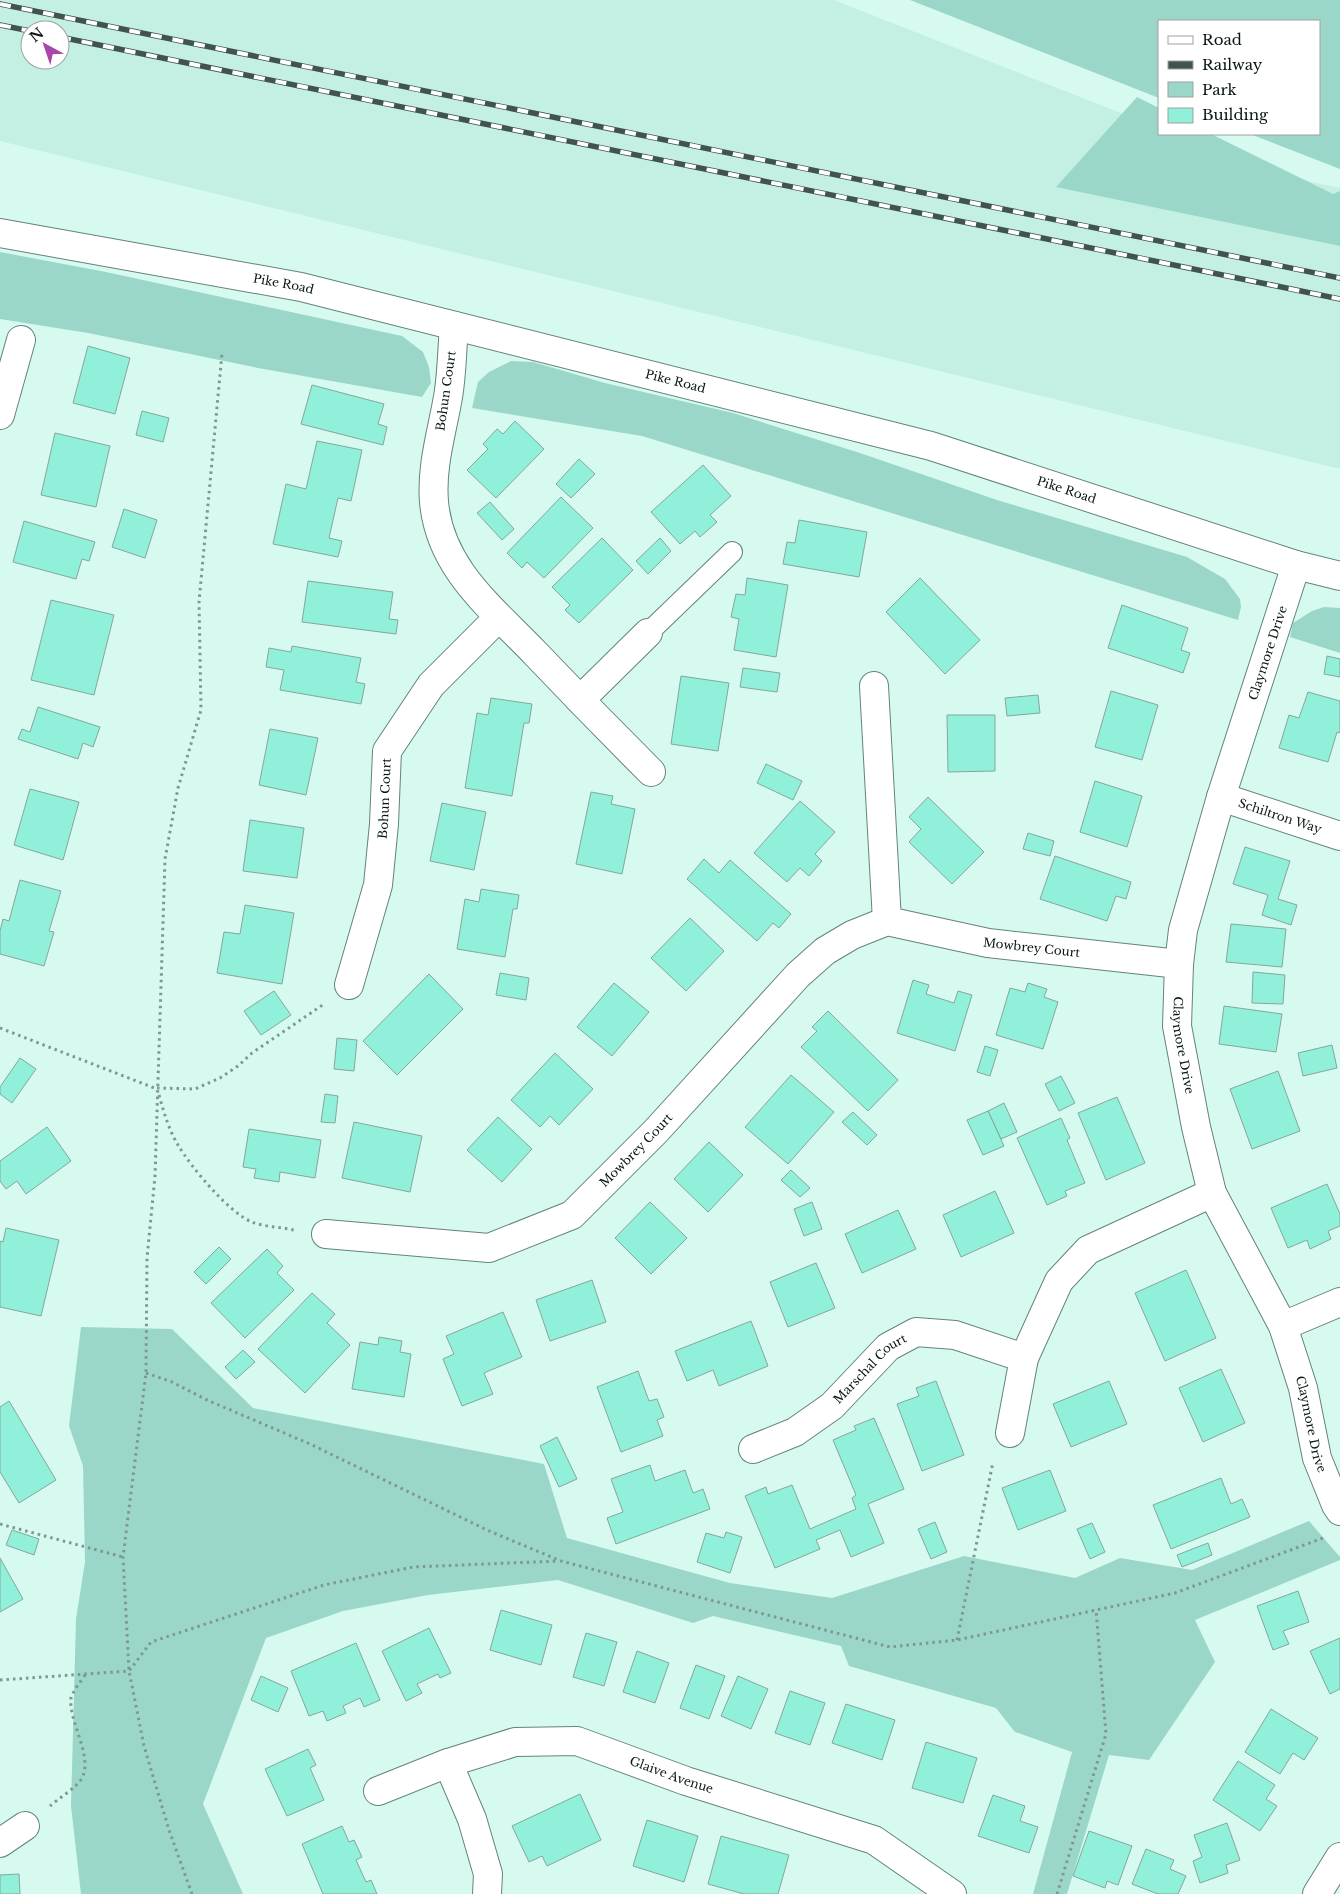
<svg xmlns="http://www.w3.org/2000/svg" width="1340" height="1894" font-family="'Libre Baskerville',serif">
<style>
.built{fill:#c4f0e4;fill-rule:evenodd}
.green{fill:#9bd7c8}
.building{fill:#90f0d9;stroke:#86a69d}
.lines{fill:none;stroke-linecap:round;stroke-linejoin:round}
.service-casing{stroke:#64837b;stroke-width:22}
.minor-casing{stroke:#64837b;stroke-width:30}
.tertiary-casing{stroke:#64837b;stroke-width:30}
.path{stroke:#7e9790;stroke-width:3;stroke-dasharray:2.5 4;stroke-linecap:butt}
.service{stroke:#fff;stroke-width:20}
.minor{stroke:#fff;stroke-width:28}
.tertiary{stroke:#fff;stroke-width:28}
.rail-casing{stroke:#40534e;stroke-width:5.5}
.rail{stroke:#fff;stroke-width:4;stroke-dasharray:11;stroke-linecap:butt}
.labels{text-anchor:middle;stroke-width:4;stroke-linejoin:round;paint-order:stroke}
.street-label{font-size:12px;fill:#0a1713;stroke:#fff}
</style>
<rect width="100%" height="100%" fill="#d7faf0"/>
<path class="built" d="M 0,0 L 834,0 L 1159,128 L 1159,134 L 1175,134 L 1312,182 L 1340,188 L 1340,469 L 0,141 ZM 30,30 L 60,30 L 60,60 L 30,60 Z"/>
<g class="green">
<polygon points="910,0 1340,0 1340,169 1250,134 1319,134 1319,21 1159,21 1159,98"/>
<polygon points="1137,97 1159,108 1159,134 1211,134 1333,194 1340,191 1340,246 1056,187"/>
<polygon points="0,252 106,272 402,336 423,352 429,367 431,383 422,397 258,368 88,333 0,319"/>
<polygon points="511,361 533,362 605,383 733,413 860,453 997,500 1187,557 1225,579 1240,599 1241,607 1238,620 642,436 472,408 478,382 489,372"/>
<polygon points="1324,607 1340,608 1340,653 1290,637 1293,623 1312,611"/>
<polygon points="81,1327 172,1329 253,1408 544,1464 567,1538 730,1583 832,1598 964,1556 1075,1578 1120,1558 1192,1570 1309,1521 1340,1557 1340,1560 1195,1620 1215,1662 1149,1760 1109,1755 1067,1894 1033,1894 1072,1752 1015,1732 996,1708 849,1666 841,1646 713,1616 693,1623 558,1580 428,1595 343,1611 266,1638 203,1804 243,1894 81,1894 71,1806 76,1619 85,1562 83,1466 69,1426"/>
</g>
<g class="building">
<polygon points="88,346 130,358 115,414 73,403"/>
<polygon points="312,385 384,404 378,424 387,427 383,445 301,424"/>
<polygon points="142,411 169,418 163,442 136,435"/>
<polygon points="515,421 544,449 496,498 467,470 488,449 483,444 497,429 503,434"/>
<polygon points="55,433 110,446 96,507 41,495"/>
<polygon points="317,441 362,450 351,501 338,498 329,538 342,541 338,557 273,544 286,484 306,489"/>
<polygon points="579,459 595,474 571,498 556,484"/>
<polygon points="703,465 731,496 710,515 717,522 700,537 695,531 680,544 651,512"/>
<polygon points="561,497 593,528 544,578 527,562 522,568 507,553"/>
<polygon points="490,502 514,529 502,540 477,513"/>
<polygon points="124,509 157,520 145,558 112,547"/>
<polygon points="799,520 867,532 859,577 783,564 787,542 795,543"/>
<polygon points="24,521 95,542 89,561 82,559 76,579 13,562"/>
<polygon points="602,538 633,570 579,623 565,610 570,605 552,587"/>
<polygon points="660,538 671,551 648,574 636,561"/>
<polygon points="747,578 788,585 776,657 734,650 739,619 731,617 736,594 745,595"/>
<polygon points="920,578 980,640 945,674 886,612"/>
<polygon points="308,581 393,592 389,619 398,620 396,634 302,622"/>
<polygon points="51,600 114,615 94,695 31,680"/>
<polygon points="1122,605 1188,628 1181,650 1190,653 1183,673 1108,648"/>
<polygon points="292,646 361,658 356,682 365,684 361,704 280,690 284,670 266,667 269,648 291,652"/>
<polygon points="1327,656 1340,659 1340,677 1324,674"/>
<polygon points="743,668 780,673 777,692 740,687"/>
<polygon points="681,676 729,683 718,751 671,744"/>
<polygon points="1111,691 1158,705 1142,760 1095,747"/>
<polygon points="1308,692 1340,701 1340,733 1337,732 1328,762 1279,748 1289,715 1299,718"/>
<polygon points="1038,695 1040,713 1007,716 1005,698"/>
<polygon points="491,698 532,704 529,723 524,723 512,796 465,788 477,713 488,715"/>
<polygon points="38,707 100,727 93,747 83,743 78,759 18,739 22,729 30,732"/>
<polygon points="947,715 995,715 995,771 948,772"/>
<polygon points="270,729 318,738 306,795 259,785"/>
<polygon points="766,764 802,781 793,800 757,783"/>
<polygon points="1095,781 1142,796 1127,847 1080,832"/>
<polygon points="30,789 79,802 63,860 14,845"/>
<polygon points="591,792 613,796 611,804 635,809 622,874 576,864"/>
<polygon points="928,797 984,852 952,884 909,842 921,829 909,817"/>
<polygon points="800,801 835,832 815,854 822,861 809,876 800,868 787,882 754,853"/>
<polygon points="442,803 486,812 474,870 430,861"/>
<polygon points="250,820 304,828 297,878 243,871"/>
<polygon points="1028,833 1054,841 1050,856 1023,849"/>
<polygon points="1245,847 1290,861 1278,899 1297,905 1291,925 1262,915 1268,895 1233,884"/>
<polygon points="1055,856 1131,882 1126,899 1116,896 1107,921 1040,899"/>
<polygon points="704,859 719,873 730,860 791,914 779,928 773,923 757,941 687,879"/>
<polygon points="20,880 61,891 49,931 54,932 44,966 0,954 0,931 3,919 9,921"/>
<polygon points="481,889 519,895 517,909 513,909 505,957 457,949 465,899 479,902"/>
<polygon points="245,905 294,913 282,984 217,973 224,932 240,934"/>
<polygon points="690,918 724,951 686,991 651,958"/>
<polygon points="1231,924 1286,929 1282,967 1226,962"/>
<polygon points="1253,972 1285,975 1283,1004 1252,1003"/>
<polygon points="500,973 529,978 526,1000 496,995"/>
<polygon points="429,974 463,1009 397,1075 363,1041"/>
<polygon points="913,980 929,985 926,994 954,1003 958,991 972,995 955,1051 897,1033"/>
<polygon points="614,983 649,1012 612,1056 577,1027"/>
<polygon points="1028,983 1047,989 1044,997 1058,1002 1043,1049 996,1035 1010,988 1025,992"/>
<polygon points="274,991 291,1015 261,1035 244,1011"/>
<polygon points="1224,1006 1282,1014 1276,1052 1219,1044"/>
<polygon points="828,1011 898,1080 868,1111 801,1047 817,1031 812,1027"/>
<polygon points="337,1038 357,1040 354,1071 334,1069"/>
<polygon points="1332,1045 1337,1068 1303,1076 1298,1053"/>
<polygon points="985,1046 998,1050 990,1076 977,1072"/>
<polygon points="555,1053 593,1089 559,1125 550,1116 540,1127 511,1100"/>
<polygon points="20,1058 36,1069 12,1103 0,1094 0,1087"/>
<polygon points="1278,1071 1300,1131 1252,1149 1230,1089"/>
<polygon points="791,1075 834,1112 788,1164 745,1127"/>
<polygon points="1061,1076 1075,1103 1059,1111 1045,1084"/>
<polygon points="325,1094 338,1096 335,1123 321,1122"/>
<polygon points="1117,1097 1145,1163 1106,1180 1078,1113"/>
<polygon points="1004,1103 1017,1132 1001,1139 988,1111"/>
<polygon points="988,1111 1004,1146 983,1155 967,1120"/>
<polygon points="853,1112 877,1135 867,1145 842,1122"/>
<polygon points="498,1117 532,1149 502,1182 467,1150"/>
<polygon points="1061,1118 1070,1138 1067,1140 1085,1183 1065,1191 1067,1196 1047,1205 1017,1138"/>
<polygon points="354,1122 422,1136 410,1192 342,1178"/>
<polygon points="47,1127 71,1161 26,1194 17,1181 6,1189 0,1181 0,1161"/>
<polygon points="249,1129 321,1140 315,1178 280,1172 279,1182 254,1178 256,1169 243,1167"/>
<polygon points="709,1142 743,1175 708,1212 674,1179"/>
<polygon points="791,1170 810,1188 800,1197 781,1180"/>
<polygon points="1327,1184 1340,1214 1340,1226 1328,1231 1331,1239 1310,1249 1307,1240 1288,1248 1271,1208"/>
<polygon points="995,1191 1014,1233 961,1257 943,1215"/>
<polygon points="650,1202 687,1238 651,1274 615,1238"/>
<polygon points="812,1202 822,1229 804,1236 794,1209"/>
<polygon points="898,1210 916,1249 862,1273 845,1234"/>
<polygon points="6,1228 59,1240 41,1316 0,1307 0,1241 3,1242"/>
<polygon points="219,1247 231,1259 206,1284 194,1272"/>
<polygon points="267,1249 283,1266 277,1273 294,1290 245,1338 211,1303"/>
<polygon points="816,1263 835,1308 788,1327 770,1282"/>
<polygon points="1186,1270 1216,1338 1165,1361 1135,1293"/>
<polygon points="592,1280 606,1322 550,1341 536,1300"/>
<polygon points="312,1293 335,1314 327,1323 350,1345 305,1393 258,1349"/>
<polygon points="503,1312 522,1357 484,1373 493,1394 462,1406 443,1359 454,1354 446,1336"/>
<polygon points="751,1321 768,1366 719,1386 713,1370 687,1381 675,1351"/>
<polygon points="379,1337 402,1341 400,1352 411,1354 404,1397 352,1389 360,1342 378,1345"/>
<polygon points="243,1350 255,1362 236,1379 225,1367"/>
<polygon points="1221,1369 1245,1423 1203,1442 1179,1388"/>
<polygon points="638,1371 649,1401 657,1399 664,1417 657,1420 663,1436 621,1452 597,1387"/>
<polygon points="936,1381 964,1455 922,1471 897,1404 919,1396 916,1388"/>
<polygon points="1109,1381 1127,1424 1071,1447 1053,1404"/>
<polygon points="9,1401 56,1480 19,1503 0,1472 0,1407"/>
<polygon points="874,1418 904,1489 868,1504 884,1543 851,1557 840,1530 816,1540 820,1549 775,1568 745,1496 766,1487 768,1494 792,1485 810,1529 856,1509 852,1498 856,1495 833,1440 856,1430 854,1426"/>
<polygon points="557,1437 577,1479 559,1487 540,1446"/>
<polygon points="650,1465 655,1481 685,1470 693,1493 703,1489 710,1509 616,1544 607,1518 623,1512 611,1479"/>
<polygon points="1050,1470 1066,1511 1018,1530 1002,1488"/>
<polygon points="1221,1478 1231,1504 1242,1499 1250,1517 1171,1549 1153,1505"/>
<polygon points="935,1522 947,1552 931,1559 918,1529"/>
<polygon points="1092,1523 1105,1552 1090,1559 1077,1529"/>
<polygon points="12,1530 39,1539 34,1555 6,1545"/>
<polygon points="726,1532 742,1537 730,1573 697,1562 706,1533 724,1538"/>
<polygon points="1208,1543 1212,1555 1182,1567 1177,1555"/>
<polygon points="0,1558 23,1599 0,1612"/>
<polygon points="1298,1591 1309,1622 1283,1631 1289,1644 1273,1650 1257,1606"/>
<polygon points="501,1610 552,1625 541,1665 490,1650"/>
<polygon points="429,1628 451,1673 440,1678 438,1674 417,1684 422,1693 406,1701 382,1651"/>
<polygon points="586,1633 617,1642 604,1686 573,1677"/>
<polygon points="1340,1638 1340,1689 1330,1694 1310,1651"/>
<polygon points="356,1643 380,1700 364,1707 360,1698 343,1706 346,1713 327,1721 323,1711 309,1716 291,1671"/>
<polygon points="637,1651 669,1663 655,1703 623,1692"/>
<polygon points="696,1665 725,1676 709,1719 680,1708"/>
<polygon points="261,1676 288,1688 278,1712 251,1700"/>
<polygon points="738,1676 768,1689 751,1729 721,1716"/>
<polygon points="790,1691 825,1703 810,1745 775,1733"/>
<polygon points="846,1704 895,1720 882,1760 832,1743"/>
<polygon points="1271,1709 1318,1738 1304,1760 1293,1753 1280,1774 1245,1752"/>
<polygon points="926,1742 977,1758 963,1803 912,1788"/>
<polygon points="308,1749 316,1765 310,1768 324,1800 287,1816 265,1769"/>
<polygon points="1238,1761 1275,1785 1266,1799 1277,1806 1260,1831 1213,1800"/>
<polygon points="580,1794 601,1840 547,1866 542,1856 529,1862 512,1826"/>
<polygon points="993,1795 1025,1806 1020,1821 1038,1827 1029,1853 978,1836"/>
<polygon points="647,1820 698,1836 684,1882 633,1866"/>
<polygon points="1227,1823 1240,1860 1226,1865 1228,1873 1200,1883 1193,1861 1202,1857 1194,1835"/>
<polygon points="342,1826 349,1842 354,1840 362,1857 356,1860 366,1882 371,1880 377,1894 323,1894 302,1844"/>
<polygon points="1089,1831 1132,1846 1118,1885 1107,1881 1105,1888 1073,1876"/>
<polygon points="721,1836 789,1855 778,1894 744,1894 708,1884"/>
<polygon points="1146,1849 1174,1860 1170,1869 1186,1876 1178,1894 1158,1894 1132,1884"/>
<polygon points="19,1874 20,1894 0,1894 0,1875"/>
</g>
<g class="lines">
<g class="service-casing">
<polyline id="service" points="648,633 732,552"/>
</g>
<g class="minor-casing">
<g id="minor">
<path d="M 454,326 C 452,349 452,374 448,397 C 442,432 431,466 434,502 C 440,569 492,608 535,653 C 573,693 612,733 651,772"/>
<polyline points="0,415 21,340"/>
<path id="s1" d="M 1296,565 L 1221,797 L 1183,930 L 1179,964 L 1177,1026 L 1196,1127 L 1212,1193 L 1283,1326 L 1303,1388 L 1317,1458 L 1336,1505 L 1340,1511"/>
<polyline points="874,686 887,921"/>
<polyline points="580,700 648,633"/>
<path id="s2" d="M 1221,797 L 1340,836"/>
<path id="s3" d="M 349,985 L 378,885 L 384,824 L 387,751 L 431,685 L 498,618"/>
<path id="s4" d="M 326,1234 L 489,1248 L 572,1215 L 656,1131 L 798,975 L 825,951 L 852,935 L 887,921 L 988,943 L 1179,964"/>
<polyline points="1283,1326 1340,1302"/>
<polyline points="1010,1433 1024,1358"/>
<path id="s5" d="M 753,1449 L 795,1432 L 832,1406 L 888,1347 L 916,1332 L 955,1335 L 1024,1358 L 1059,1281 L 1088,1250 L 1212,1193"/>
<polyline points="448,1763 472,1819 488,1874 487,1894"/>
<path id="s6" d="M 378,1791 L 448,1763 L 515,1742 L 577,1741 L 686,1781 L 874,1840 L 952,1894"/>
<polyline points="0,1843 25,1826"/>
<polyline points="1317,1894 1340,1857"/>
</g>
</g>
<g class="tertiary-casing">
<g id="tertiary">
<path id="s7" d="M 0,233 L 301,287 L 931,446 L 1296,565 L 1340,576"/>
</g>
</g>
<g class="path">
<polyline points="0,1028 157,1089"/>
<polyline points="157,1088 195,1089 220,1078 238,1066 252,1053 324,1004"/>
<path d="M 159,1095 C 164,1113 169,1130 178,1145 C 191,1167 229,1213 252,1222 C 264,1227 281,1227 294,1230"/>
<polyline points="146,1373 172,1382 207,1400 310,1444 487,1530 561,1561 890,1647 957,1640 1175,1593 1323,1538"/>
<polyline points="0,1524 123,1557"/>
<polyline points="957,1640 993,1462"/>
<polyline points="0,1680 129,1671 151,1642 324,1585 413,1567 558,1561"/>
<path d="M 50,1806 C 58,1799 74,1789 80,1781 C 96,1759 68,1723 71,1698 C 73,1691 81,1681 85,1675"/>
<polyline points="192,1894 169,1830 144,1746 129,1671 123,1557 146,1373 147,1258 155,1176 165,859 178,788 201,710 199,602 222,353"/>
<polyline points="1057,1894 1106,1734 1096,1609"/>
</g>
<use href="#service" class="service"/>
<use href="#minor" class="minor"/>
<use href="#tertiary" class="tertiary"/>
<g class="rail-casing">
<g id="rail">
<polyline points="0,4 1340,278"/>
<polyline points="0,25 30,31"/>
<polyline points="60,37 1340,299"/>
</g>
</g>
<use href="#rail" class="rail"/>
</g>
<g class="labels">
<g class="street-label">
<text dy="4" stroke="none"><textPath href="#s7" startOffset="288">Pike Road</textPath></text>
<text dy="4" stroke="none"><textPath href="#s7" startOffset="692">Pike Road</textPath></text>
<text transform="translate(446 391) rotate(-82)" y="4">Bohun Court</text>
<text dy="4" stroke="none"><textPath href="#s7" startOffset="1098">Pike Road</textPath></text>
<text transform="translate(1268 653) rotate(-72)" y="4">Claymore Drive</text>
<text dy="4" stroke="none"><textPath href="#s3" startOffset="191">Bohun Court</textPath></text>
<text dy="4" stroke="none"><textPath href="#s2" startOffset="62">Schiltron Way</textPath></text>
<text dy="4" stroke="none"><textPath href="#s4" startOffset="835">Mowbrey Court</textPath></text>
<text dy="4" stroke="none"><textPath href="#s1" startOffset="498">Claymore Drive</textPath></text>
<text dy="4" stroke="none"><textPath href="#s4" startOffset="344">Mowbrey Court</textPath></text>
<text dy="4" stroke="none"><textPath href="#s5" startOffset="144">Marschal Court</textPath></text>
<text dy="4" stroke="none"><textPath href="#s1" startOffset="902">Claymore Drive</textPath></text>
<text dy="4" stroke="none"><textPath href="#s6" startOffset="308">Glaive Avenue</textPath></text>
</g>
</g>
<rect x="1158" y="20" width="162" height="115" fill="#ffffff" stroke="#9da2a1"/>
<rect x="1168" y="36" width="25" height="8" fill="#ffffff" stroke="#9da2a1"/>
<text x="1202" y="45" font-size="15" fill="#0a1713">Road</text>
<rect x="1168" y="61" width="25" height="8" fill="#40534e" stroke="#9da2a1"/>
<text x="1202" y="70" font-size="15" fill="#0a1713">Railway</text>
<rect x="1168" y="82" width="25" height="15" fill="#9bd7c8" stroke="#9da2a1"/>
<text x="1202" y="95" font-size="15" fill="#0a1713">Park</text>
<rect x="1168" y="108" width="25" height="15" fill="#90f0d9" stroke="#9da2a1"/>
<text x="1202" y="120" font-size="15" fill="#0a1713">Building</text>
<g transform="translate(45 45) rotate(320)"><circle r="24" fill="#ffffff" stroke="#9da2a1"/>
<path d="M0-4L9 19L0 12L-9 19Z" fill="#a945ab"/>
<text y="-8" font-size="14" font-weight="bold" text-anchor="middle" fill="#0a1713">N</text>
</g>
</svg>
